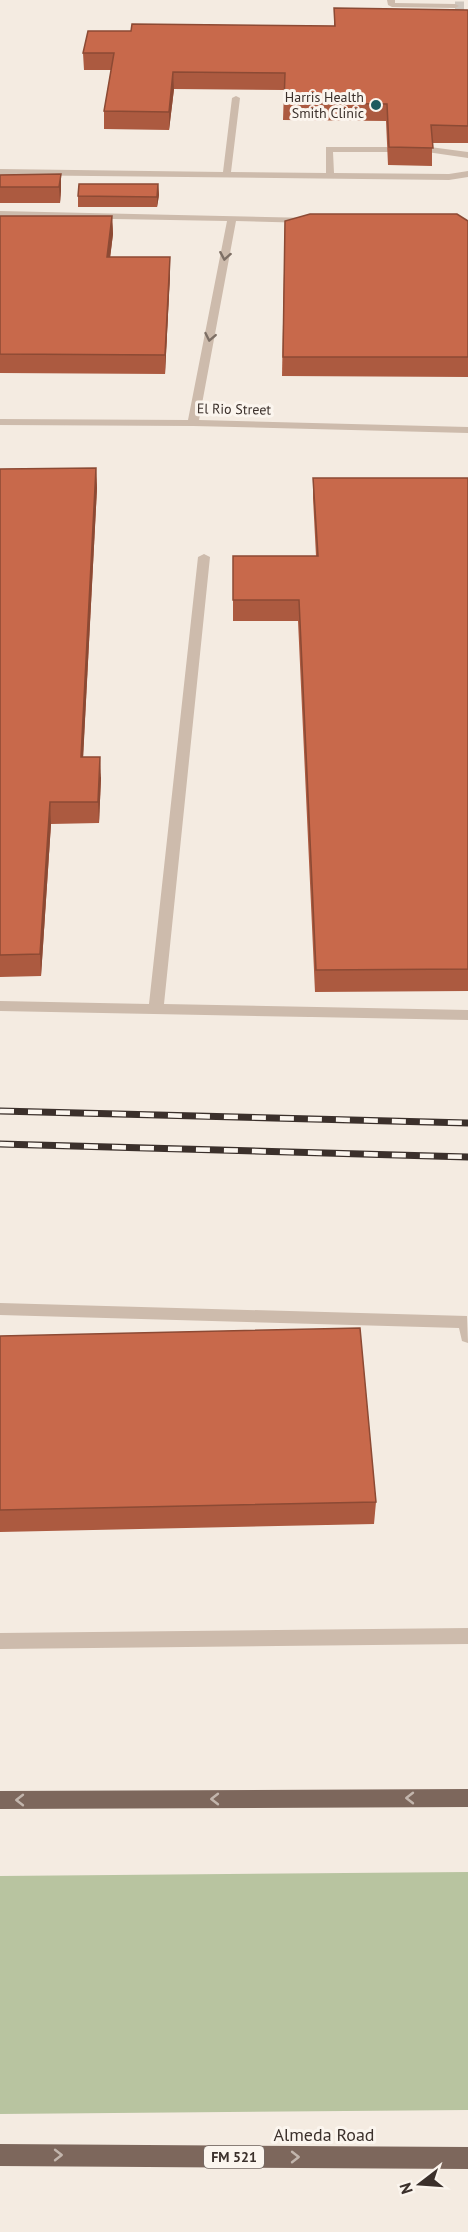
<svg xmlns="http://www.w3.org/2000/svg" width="468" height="2232" font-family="'PT Sans',sans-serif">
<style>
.green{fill:#b8c4a0}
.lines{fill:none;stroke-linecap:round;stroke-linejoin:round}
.minor-tunnel{stroke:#cfc6bd;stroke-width:9;stroke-dasharray:9 4.5;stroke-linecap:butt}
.minor{fill:#cdbbac;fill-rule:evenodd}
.major{fill:#7d675c;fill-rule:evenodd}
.rail-casing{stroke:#3b302b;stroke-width:7}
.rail{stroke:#fbf5ee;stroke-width:4.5;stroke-dasharray:14;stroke-linecap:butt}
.wall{fill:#ac5a40}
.shaded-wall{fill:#8c4a34}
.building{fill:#c8694b;stroke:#8c4a34;stroke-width:1.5}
.oneway{stroke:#7d6f65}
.oneway2{stroke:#c2b5ac}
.poi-dot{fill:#1f5a5e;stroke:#fbf5ee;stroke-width:2}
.labels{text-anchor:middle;stroke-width:6;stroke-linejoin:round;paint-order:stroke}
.far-poi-label{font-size:14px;fill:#3b302b;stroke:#fbf5ee;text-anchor:end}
.far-street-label{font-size:14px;fill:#3b302b;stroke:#fbf5ee}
.shield{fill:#fbf5ee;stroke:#756b66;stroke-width:1.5}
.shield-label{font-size:14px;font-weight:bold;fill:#3b302b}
.near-street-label{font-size:18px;fill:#3b302b;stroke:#fbf5ee}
</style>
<rect width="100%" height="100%" fill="#f4ebe1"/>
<polygon class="green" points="468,1872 468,2110 0,2114 0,1876"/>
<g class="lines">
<polyline class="minor-tunnel" points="455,6 468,6"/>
<g class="minor">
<polygon points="387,0 395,0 395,3 455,4 459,6 455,8 392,7 388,5"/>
<polygon points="236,96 240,98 231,172 326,173 326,147 387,147 391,150 390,152 333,152 334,173 449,174 468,171 468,177 449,180 0,175 0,169 223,172 232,98"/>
<polygon points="430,147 468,152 468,158 427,152 426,150"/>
<polygon points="0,211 312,218 314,220 309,223 236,221 199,420 468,427 468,433 193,426 0,425 0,419 188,420 227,221 0,217"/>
<polygon points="204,554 210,557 164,1004 468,1010 468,1020 0,1011 0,1001 149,1004 198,557"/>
<polygon points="0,1303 467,1316 468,1343 462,1341 459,1328 0,1315"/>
<polygon points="468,1628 468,1644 0,1649 0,1633"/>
</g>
<g class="major">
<polygon points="468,1789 468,1807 0,1809 0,1791"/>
<polygon points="0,2144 468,2147 468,2169 0,2166"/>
</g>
<g class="rail-casing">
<g id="rail">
<polyline points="0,1111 468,1123"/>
<polyline points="0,1144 468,1157"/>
</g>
</g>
<use href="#rail" class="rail"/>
</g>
<g class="wall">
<polygon points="334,8 468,10 468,143 432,143 432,166 388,165 386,121 283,120 284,90 174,89 169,130 104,129 104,111 111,70 84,70 83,53 334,26"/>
<polygon points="61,174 61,190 60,203 0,203 0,175"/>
<polygon points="158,184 159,195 157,207 78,207 78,196"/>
<polygon points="0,216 112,216 113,234 110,257 170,275 165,374 0,373"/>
<polygon points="285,221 468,221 468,377 282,376"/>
<polygon points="96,468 97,488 83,757 101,778 99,823 51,824 41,976 0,977 0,469"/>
<polygon points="313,478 468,478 468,991 315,992 298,621 233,621 233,556 316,556 313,498"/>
<polygon points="0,1336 376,1502 374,1524 0,1532"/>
</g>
<g class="shaded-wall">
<polygon points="173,72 174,89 169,130 169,112"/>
<polygon points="61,174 61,190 60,203 59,187"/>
<polygon points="158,184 159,195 157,207 157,197"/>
<polygon points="112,216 113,234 108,275 107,257"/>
<polygon points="170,257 170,275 165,374 165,355"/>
<polygon points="96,468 97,488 82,779 81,757"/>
<polygon points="100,757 101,778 99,823 98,802"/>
<polygon points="50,802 51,824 41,976 40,954"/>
</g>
<g class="building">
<polygon points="334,8 468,10 468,126 431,125 433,148 389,147 387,104 284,103 285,73 173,72 169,112 104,111 114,53 83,53 88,31 131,31 132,24 335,26"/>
<polygon points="61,174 59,187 0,187 0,175"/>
<polygon points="79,184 158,184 157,197 78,196"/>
<polygon points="310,214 457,214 468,221 468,357 283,357 285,221"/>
<polygon points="0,216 112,216 107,257 170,257 165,355 0,354"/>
<polygon points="96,468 81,757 100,757 98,802 50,802 40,954 0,955 0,469"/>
<polygon points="313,478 468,478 468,969 316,970 299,600 233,600 233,556 318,556"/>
<polygon points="360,1328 376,1502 0,1510 0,1336"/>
</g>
<defs><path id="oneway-chevron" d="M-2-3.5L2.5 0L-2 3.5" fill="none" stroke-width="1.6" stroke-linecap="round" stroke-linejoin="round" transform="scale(1.5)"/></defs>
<g class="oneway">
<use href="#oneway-chevron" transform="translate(225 256) rotate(100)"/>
<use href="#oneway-chevron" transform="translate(210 337) rotate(101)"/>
</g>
<g class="oneway2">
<use href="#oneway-chevron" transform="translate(410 1798) rotate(180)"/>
<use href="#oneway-chevron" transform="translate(215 1799) rotate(180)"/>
<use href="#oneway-chevron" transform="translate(20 1800) rotate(180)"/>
<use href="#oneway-chevron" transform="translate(58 2155)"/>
<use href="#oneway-chevron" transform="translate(295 2157)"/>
</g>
<circle class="poi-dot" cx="376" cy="105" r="6"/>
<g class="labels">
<g class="far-poi-label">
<text x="364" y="102">Harris Health<tspan x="364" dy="16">Smith Clinic</tspan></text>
</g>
<g class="far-street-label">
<text transform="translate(234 409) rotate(1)" y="5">El Rio Street</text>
</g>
<rect class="shield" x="204" y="2146" width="60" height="22" rx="4.5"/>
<g class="shield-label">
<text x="234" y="2162">FM 521</text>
</g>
<g class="near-street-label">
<text x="324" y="2141">Almeda Road</text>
</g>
</g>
<g transform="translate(420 2184) rotate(253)" stroke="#fbf5ee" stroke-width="4.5" paint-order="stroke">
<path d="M0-4.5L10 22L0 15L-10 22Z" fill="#3b302b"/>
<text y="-9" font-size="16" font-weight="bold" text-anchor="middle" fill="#3b302b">N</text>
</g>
</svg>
